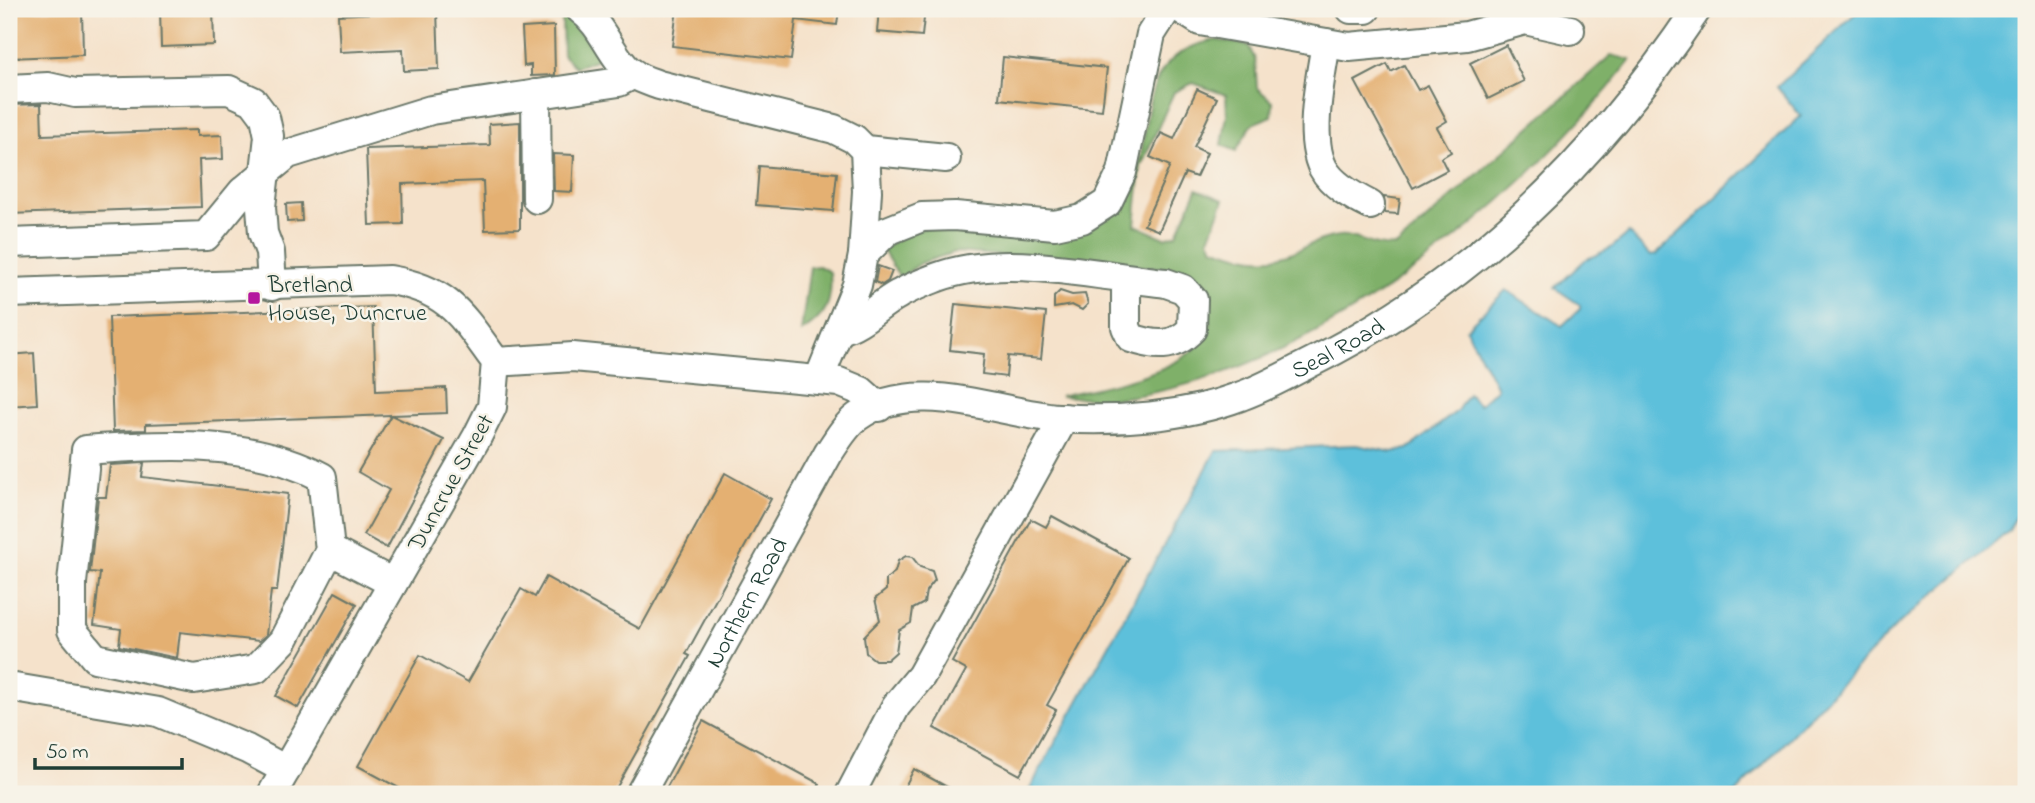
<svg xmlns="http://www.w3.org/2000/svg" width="2035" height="803" font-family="'Indie Flower',sans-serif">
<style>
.forest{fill:#7fb069;stroke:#4f764e;stroke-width:2}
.water{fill:#5dc0db;stroke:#3e7e88;stroke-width:2}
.building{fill:#e4b072}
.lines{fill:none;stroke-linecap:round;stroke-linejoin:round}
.minor-casing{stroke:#6a7769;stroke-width:32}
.minor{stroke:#fff;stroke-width:28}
.poi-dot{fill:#b5179e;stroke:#f7f3e8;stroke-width:2.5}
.labels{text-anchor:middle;stroke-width:5;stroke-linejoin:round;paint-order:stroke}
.poi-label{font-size:24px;fill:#1f3d34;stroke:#f7f3e8;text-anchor:start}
.street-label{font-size:24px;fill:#1f3d34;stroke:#f7f3e8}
</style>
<rect width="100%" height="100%" fill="#f7f3e8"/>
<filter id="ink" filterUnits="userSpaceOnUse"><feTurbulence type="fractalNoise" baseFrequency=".0143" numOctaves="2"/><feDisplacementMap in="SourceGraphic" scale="14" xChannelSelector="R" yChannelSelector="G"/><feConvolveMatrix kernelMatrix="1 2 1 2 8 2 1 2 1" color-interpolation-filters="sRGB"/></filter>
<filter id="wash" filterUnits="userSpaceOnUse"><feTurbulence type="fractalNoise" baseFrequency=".00686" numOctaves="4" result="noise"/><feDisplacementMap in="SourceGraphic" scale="28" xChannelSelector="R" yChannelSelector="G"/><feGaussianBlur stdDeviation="1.57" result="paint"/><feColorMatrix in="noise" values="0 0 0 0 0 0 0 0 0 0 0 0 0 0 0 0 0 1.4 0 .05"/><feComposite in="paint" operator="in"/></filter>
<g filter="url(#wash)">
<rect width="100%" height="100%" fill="#f5e2cb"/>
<g class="forest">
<polygon points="557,9 592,34 598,59 575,67 563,55 562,20"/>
<path d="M 1216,40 L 1248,45 L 1255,59 L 1257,88 L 1273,102 L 1272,116 L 1252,124 L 1236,151 L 1222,145 L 1227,115 L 1226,95 L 1193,83 L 1174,92 L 1141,166 L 1135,225 L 1165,238 L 1177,234 L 1197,189 L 1224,200 L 1209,239 L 1213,247 C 1231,254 1252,260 1272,258 C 1294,256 1315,238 1339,236 C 1355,234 1373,249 1397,246 L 1611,55 L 1631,60 C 1516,210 1312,375 1119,398 C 1100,400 1079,397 1060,396 C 1101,385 1215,371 1210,313 C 1210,304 1201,292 1197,283 L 1163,268 L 955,252 L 921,263 L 900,278 L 882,249 L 908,233 L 934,225 L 1117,212 C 1122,204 1128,196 1131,188 C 1157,128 1130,55 1216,40 Z"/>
<path d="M 819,266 L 830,272 C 833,302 827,316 801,332 L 810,267 Z"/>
</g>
<polygon class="water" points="1860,9 2026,9 2026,494 2009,531 1897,625 1735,794 1027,794 1216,451 1356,445 1392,452 1408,449 1457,411 1468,394 1479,405 1497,388 1466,329 1506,290 1562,326 1580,309 1580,305 1555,288 1585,260 1611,248 1629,233 1650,256 1656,255 1801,116 1777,87"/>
<g id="blocks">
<g class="building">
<polygon points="82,9 83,55 9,58 9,11"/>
<polygon points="160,9 213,9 214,45 161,47"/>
<polygon points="677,9 759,9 789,12 789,9 839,9 837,25 796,20 791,60 672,46"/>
<polygon points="879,9 925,9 922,36 877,32"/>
<polygon points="437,10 439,69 404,71 403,49 340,52 338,15"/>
<polygon points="554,26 555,75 531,76 531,65 524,66 522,28"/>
<polygon points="1506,45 1524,81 1488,99 1470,63"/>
<polygon points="1003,57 1107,68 1102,110 999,99"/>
<polygon points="1387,64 1391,72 1404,65 1418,90 1428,85 1447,121 1437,127 1451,152 1441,158 1447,170 1413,188 1355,81"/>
<polygon points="1197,89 1217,98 1194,147 1207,153 1196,177 1185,173 1159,231 1144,225 1170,166 1150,157 1161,133 1174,139"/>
<polygon points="41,104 42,135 197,130 197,136 222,135 223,159 199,160 201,207 9,214 9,105"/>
<polygon points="520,122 520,229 485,230 483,181 402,184 403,224 369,225 366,149 490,145 489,124"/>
<polygon points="553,154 574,155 572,192 554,191"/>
<polygon points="759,166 837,173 833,211 756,205"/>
<polygon points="1384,197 1400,199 1398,214 1385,213"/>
<polygon points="301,203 302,221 287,222 286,204"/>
<polygon points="878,266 892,271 888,281 882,285 875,282"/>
<polygon points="1060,291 1072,295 1085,294 1088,304 1082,310 1072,305 1054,308 1054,297"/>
<polygon points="955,304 1046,313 1041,359 1008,356 1006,377 982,374 984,354 950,350"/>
<polygon points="373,307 376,391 446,388 447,413 146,424 146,430 113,431 109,317"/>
<polygon points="34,353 37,404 9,406 9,355"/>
<polygon points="391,415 444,440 387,548 364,535 389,490 358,472"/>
<polygon points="144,463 142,477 288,494 277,591 271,591 266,635 259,641 180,632 177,658 119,646 121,629 94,625 100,573 90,572 98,497 106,497 110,465"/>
<polygon points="725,473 771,499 686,654 690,656 613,794 410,794 358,766 420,655 468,682 521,589 535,597 546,577 640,629"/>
<polygon points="1052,516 1129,558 1047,705 1056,710 1020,775 934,728 966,670 952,662 1031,519 1046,527"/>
<polygon points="906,556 912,557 920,567 932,571 935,580 926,591 924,603 913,609 911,623 899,630 896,652 887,660 875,660 866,653 864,636 880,620 875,599 886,590 886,579 895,572 898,561"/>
<polygon points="335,592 357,604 298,708 276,696"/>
<polygon points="703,721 820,784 814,794 663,794"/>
<polygon points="914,769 960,794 901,794"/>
</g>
</g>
</g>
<g filter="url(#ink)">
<use href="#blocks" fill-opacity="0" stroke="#6a7769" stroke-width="2"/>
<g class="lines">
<g class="minor-casing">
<g id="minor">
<path d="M 580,9 C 604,26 610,57 633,74 C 641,79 651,82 659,85 L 834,129 L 854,139 L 865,150 L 867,191 L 863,255"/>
<polyline points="1181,9 1200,21 1349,47 1467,36 1525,20 1570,30"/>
<polyline points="1351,9 1366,9"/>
<path d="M 1326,43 C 1321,76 1307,137 1323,168 C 1332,185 1354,197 1370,205"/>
<polyline points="9,89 48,87 75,93 229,90 253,101 265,117 269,136 261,207 263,233 270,252 272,286"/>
<polyline points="536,94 537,199"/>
<polyline points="865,150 946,158"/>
<polyline points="9,243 206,236 243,191 288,154 431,110 619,82 634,74"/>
<path d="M 9,293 L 390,280 C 450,290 462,316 496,362 L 492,407 L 477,437 L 272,794"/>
<path d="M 840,330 C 863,324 878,305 899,294 C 911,287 925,282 938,277 C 1004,252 1097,276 1166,283 L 1183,289 L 1193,300 L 1192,329 C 1173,349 1155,346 1131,338 L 1126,327 L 1126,279"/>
<polyline points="496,362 573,357 839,382 861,391 879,407"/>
<polyline points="819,379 857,285 863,255 887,231 922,217 955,216 1055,225 1082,219 1107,203 1122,172 1151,34 1167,9"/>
<path d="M 330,550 L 322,477 C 252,439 163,444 86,450 L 72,583 L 72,630 L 95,658 L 194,679 L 256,669 L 283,641 L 330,550 L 393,583"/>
<polyline points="9,687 158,712 247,749 286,770"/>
<path id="s1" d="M 640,794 L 828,454 C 836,442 845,426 857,417 C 914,375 996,413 1058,418 C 1117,422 1185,417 1241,396 C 1264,388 1286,375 1308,364 C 1473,283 1595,161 1697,9"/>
<polyline points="850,794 896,706 921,676 1064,418"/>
</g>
</g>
<use href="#minor" class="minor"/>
</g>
</g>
<rect class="poi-dot" x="247" y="291" width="14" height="14" rx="3.5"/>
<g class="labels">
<g class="poi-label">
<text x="268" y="292">Bretland<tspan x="268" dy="28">House, Duncrue</tspan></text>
</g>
<g class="street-label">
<text dy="8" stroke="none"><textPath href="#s1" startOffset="936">Seal Road</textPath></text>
<text transform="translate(450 482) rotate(-61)" y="8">Duncrue Street</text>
<text dy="8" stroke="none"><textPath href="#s1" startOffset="219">Northern Road</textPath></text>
</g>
</g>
<rect width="2035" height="803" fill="none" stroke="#f7f3e8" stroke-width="35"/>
<path d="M35 758v10h147v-10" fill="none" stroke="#1f3d34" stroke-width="3.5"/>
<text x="46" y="758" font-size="21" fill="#1f3d34" stroke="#f7f3e8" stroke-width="5" paint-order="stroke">50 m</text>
</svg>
